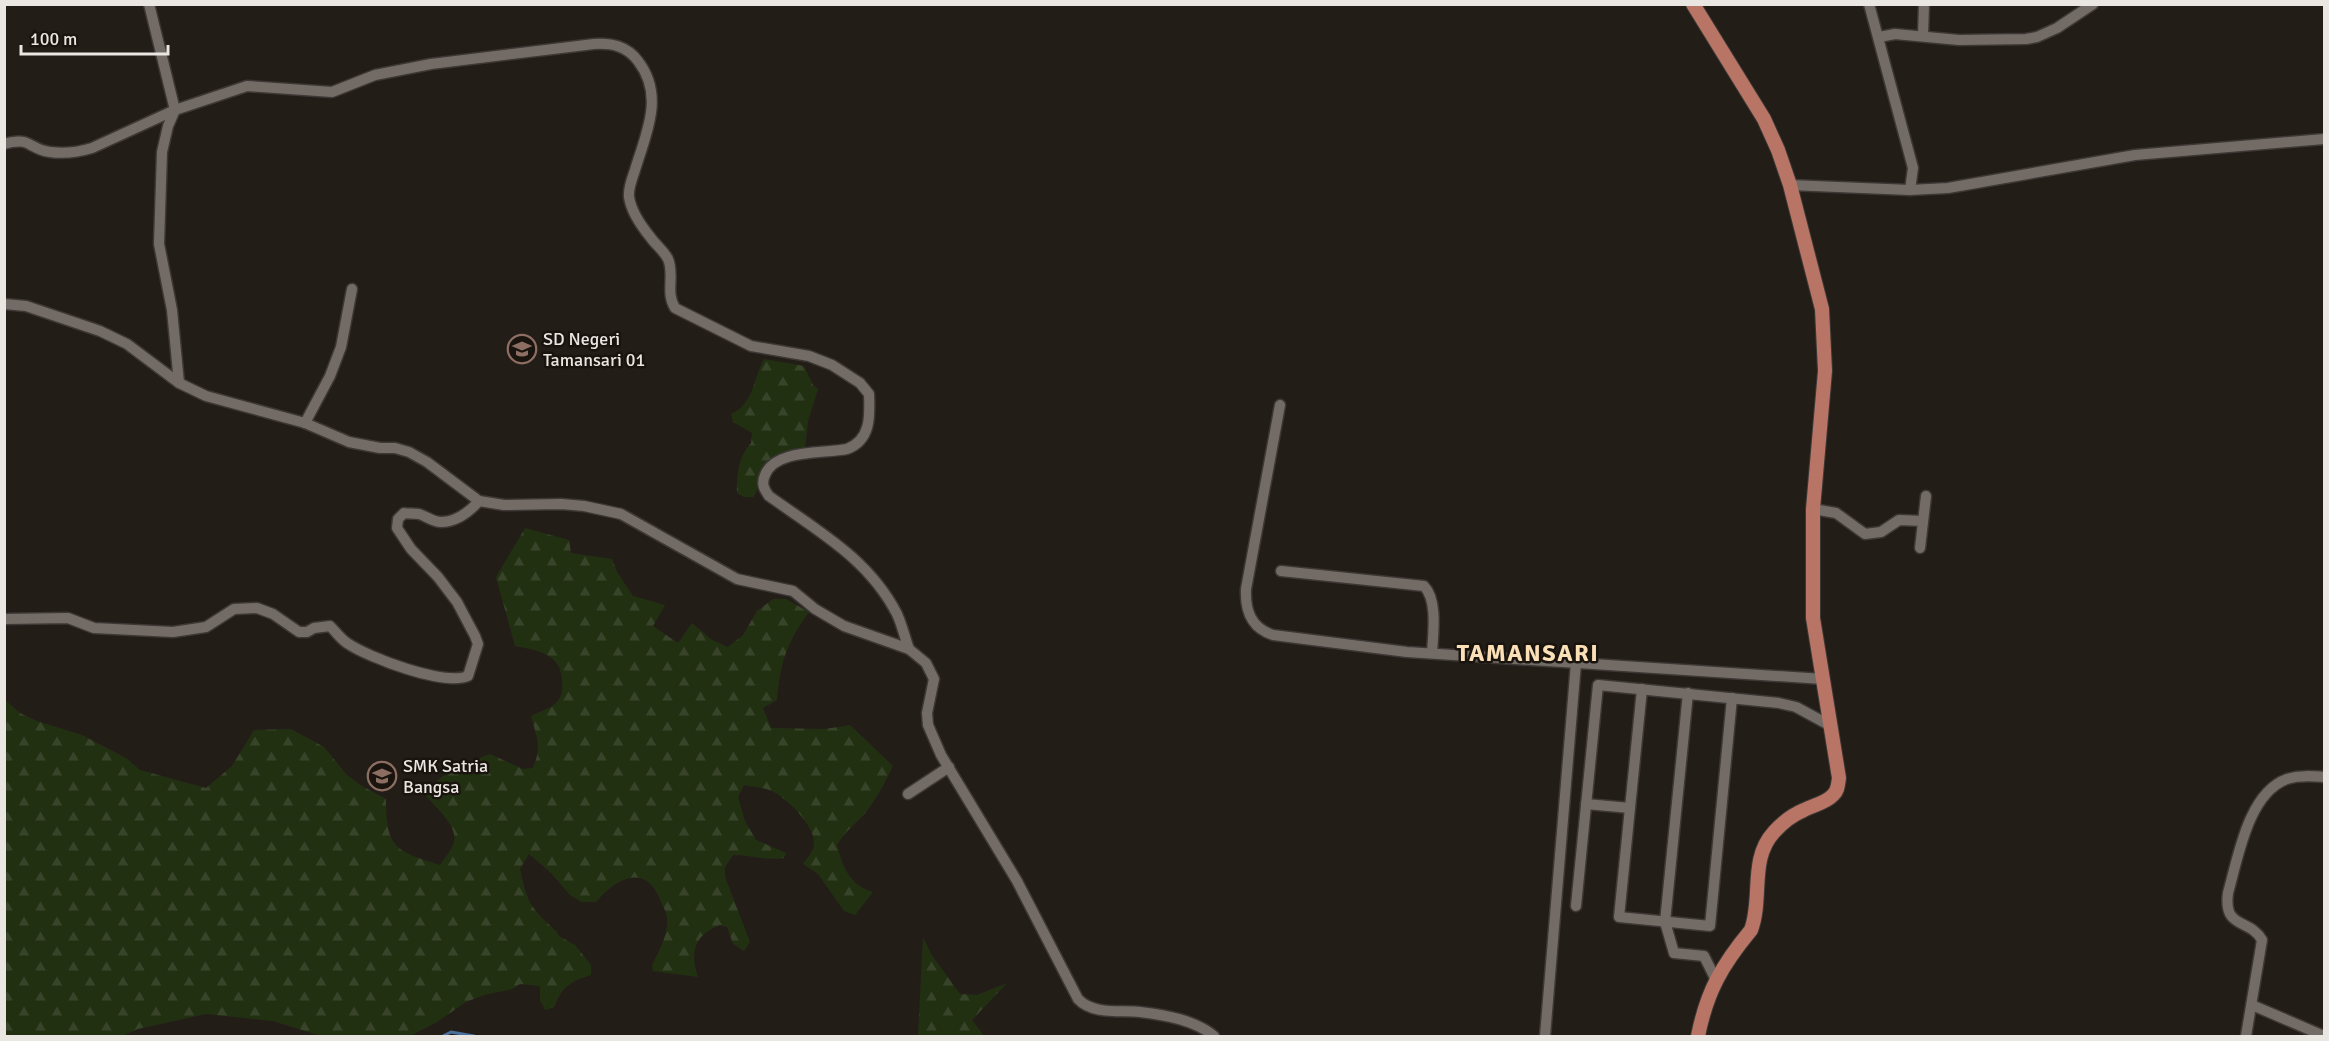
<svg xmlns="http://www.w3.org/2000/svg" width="2329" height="1041" font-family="Signika,sans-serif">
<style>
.forest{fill:url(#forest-firs)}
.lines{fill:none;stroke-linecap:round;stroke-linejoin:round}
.stream{stroke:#496f9c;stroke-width:3}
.minor-casing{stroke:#3d3835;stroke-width:13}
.major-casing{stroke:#3d3835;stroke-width:16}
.minor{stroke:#736c66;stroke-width:10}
.major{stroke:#b87465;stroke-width:14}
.labels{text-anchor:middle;stroke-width:5;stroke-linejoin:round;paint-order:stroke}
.poi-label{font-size:18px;fill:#eae6e2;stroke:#1a140f;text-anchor:start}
.district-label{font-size:24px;font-weight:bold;letter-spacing:1.5px;fill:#fadfb7;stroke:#1a140f}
</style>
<defs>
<pattern id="forest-firs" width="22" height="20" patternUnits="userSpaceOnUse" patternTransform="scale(1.5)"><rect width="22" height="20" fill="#223012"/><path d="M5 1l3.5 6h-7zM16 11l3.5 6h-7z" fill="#384429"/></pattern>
</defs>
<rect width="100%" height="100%" fill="#231d18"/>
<g class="forest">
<path d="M 764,359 L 804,366 L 813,385 L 818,389 L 808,421 L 805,449 L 761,472 L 756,493 L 753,497 L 744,497 L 737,493 C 736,476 739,455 751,443 L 752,433 L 733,422 L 731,414 C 754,404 753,379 764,359 Z"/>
<path d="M 525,528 L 569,540 L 571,553 L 612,559 L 617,572 L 633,596 L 665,605 L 653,626 L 678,643 L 692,623 L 712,640 L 728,647 L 743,635 L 757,611 L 773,599 L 786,599 L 809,612 C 787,642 780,663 777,700 L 763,708 L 771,728 L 825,729 L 850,725 L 893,766 C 885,782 877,798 866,812 C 856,824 845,831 837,845 C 842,866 850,886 873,892 L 855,915 L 844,911 L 818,874 L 803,864 C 807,858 814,851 814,844 C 816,827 787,798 772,791 C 763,787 753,787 744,785 L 738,797 L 745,821 L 756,840 L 786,853 L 784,858 C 766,861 750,855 733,855 L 725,867 L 725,877 L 750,942 L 744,951 L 733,944 L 727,927 L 720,925 C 695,935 689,951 698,977 L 653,971 L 652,965 C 659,952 669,933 667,917 C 666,911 662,905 660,899 C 645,862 615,879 596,902 L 582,902 L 570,895 L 551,873 L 529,854 L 520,869 C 528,905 530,907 557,932 L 559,936 L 575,945 L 591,965 L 591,975 C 569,982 563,986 554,1007 L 545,1010 L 540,1000 L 540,986 L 520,984 L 512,989 L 484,995 L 466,1002 L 437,1022 L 410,1036 L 321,1036 L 273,1021 L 206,1014 L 138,1029 L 122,1036 L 5,1036 L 5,700 L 20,713 L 37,721 L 82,735 L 126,758 L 140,770 L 206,788 L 232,766 L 254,730 L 291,729 L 324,747 L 347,775 L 362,786 L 386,799 C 386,849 396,851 440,865 C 444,859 450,852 453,845 C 461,826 433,806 423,792 C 447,771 460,765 490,754 L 523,769 L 533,768 C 542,746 537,738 531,716 C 538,712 550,709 556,703 C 562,696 563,690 562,681 C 562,654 537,650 515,646 L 496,577 Z"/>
<polygon points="923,937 931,954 960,994 977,995 1007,983 972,1020 984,1036 918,1036"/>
</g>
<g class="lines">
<polyline class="stream" points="443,1036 451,1032 474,1036"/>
<g class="minor-casing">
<g id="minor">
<polyline points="149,4 175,110 168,126 162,152 159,244 172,310 179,383"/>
<polyline points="1869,4 1913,168 1910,190"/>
<polyline points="1923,36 1924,4"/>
<polyline points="1879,37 1895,34 1959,40 2026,39 2037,37 2057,28 2093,4"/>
<path d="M 4,144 C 31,136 28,149 50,152 C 64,154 79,152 92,148 L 175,110 L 247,86 L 332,92 L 375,75 L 431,64 L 594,44 C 612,43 627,46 638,61 C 665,96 646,133 635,170 C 632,179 628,188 629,197 C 631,211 642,227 651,238 C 656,245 664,251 668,259 C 675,275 665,292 675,308 L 751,346 L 809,356 L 832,365 L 860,383 L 869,394 C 870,416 871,440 847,449 C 823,454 775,449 765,475 C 761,484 764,489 769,496 C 818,531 869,559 897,614 C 902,625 905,638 909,649"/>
<polyline points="1790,185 1910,190 1948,188 2135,155 2324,139"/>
<path d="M 4,304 L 26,306 L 100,331 L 127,344 L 179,383 L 206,396 L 305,423 L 349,442 L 380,448 L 395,448 L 409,452 L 427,462 L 479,501 L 504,505 L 561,504 L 584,506 L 621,514 L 737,579 L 793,591 L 815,609 L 844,626 L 909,649 L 926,663 L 934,679 L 927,713 L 928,725 L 941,755 L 1017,881 L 1078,999 C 1093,1015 1120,1010 1140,1012 C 1165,1015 1195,1020 1214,1036"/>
<path d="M 1280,405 L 1246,589 C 1245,611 1251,628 1273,635 L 1407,652 L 1823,679"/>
<polyline points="305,423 330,376 341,347 352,289"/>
<polyline points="1813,509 1836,513 1865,534 1881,532 1899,520 1923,521"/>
<polyline points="1920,548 1926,496"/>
<path d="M 1281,571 L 1424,586 C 1438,600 1433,635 1432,653"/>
<path d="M 4,619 L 68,618 L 94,628 L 173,632 L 206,627 L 234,609 L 257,608 L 273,614 L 299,632 L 307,632 L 314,628 L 330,626 C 336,632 341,639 347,643 C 369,658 444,686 468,676 L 478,644 L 475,636 L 457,602 L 438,577 L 411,549 L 397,528 L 398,519 L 404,513 C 408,514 414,513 419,514 C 426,516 433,522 441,522 C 456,522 470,511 479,501"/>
<polyline points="1642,689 1619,917 1710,926 1732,698"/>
<polyline points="1688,693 1665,922 1674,953 1704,956 1716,980"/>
<polyline points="908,794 949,767"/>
<polyline points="1586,804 1630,808"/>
<polyline points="1576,906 1598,685 1779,703 1796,707 1831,726"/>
<polyline points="2252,1005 2324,1036"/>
<polyline points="1545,1036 1576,663"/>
<path d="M 2246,1036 L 2262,940 C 2250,918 2223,930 2228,893 C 2238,858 2248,793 2287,779 C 2299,775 2312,776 2324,777"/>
</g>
</g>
<g class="major-casing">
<path id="major" d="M 1693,4 L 1764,119 L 1778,150 L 1790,185 L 1822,309 L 1825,371 L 1813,509 L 1813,618 L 1839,778 C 1838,784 1838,791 1833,795 C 1826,803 1813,805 1804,810 C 1792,815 1783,822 1774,832 C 1749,859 1763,898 1751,930 C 1722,965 1707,991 1698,1036"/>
</g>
<use href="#minor" class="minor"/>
<use href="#major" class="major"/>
</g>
<defs>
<g id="school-ring" transform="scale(1.5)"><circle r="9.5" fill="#1a140f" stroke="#8d6e63" stroke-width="1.5"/><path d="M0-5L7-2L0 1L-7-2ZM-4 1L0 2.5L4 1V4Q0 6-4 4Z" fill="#8d6e63"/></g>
</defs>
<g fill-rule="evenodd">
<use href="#school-ring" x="522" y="349"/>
<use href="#school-ring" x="382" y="776"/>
</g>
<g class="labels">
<g class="poi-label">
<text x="543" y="345">SD Negeri<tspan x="543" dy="21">Tamansari 01</tspan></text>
<text x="403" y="772">SMK Satria<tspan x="403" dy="21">Bangsa</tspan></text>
</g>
<g class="district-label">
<text x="1528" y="661">TAMANSARI</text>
</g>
</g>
<rect width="2329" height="1041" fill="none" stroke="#eae6e2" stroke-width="12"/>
<path d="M21 45v9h147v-9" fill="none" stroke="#eae6e2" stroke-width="3"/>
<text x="30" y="45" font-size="18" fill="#eae6e2" stroke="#1a140f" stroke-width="4.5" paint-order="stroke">100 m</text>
</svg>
